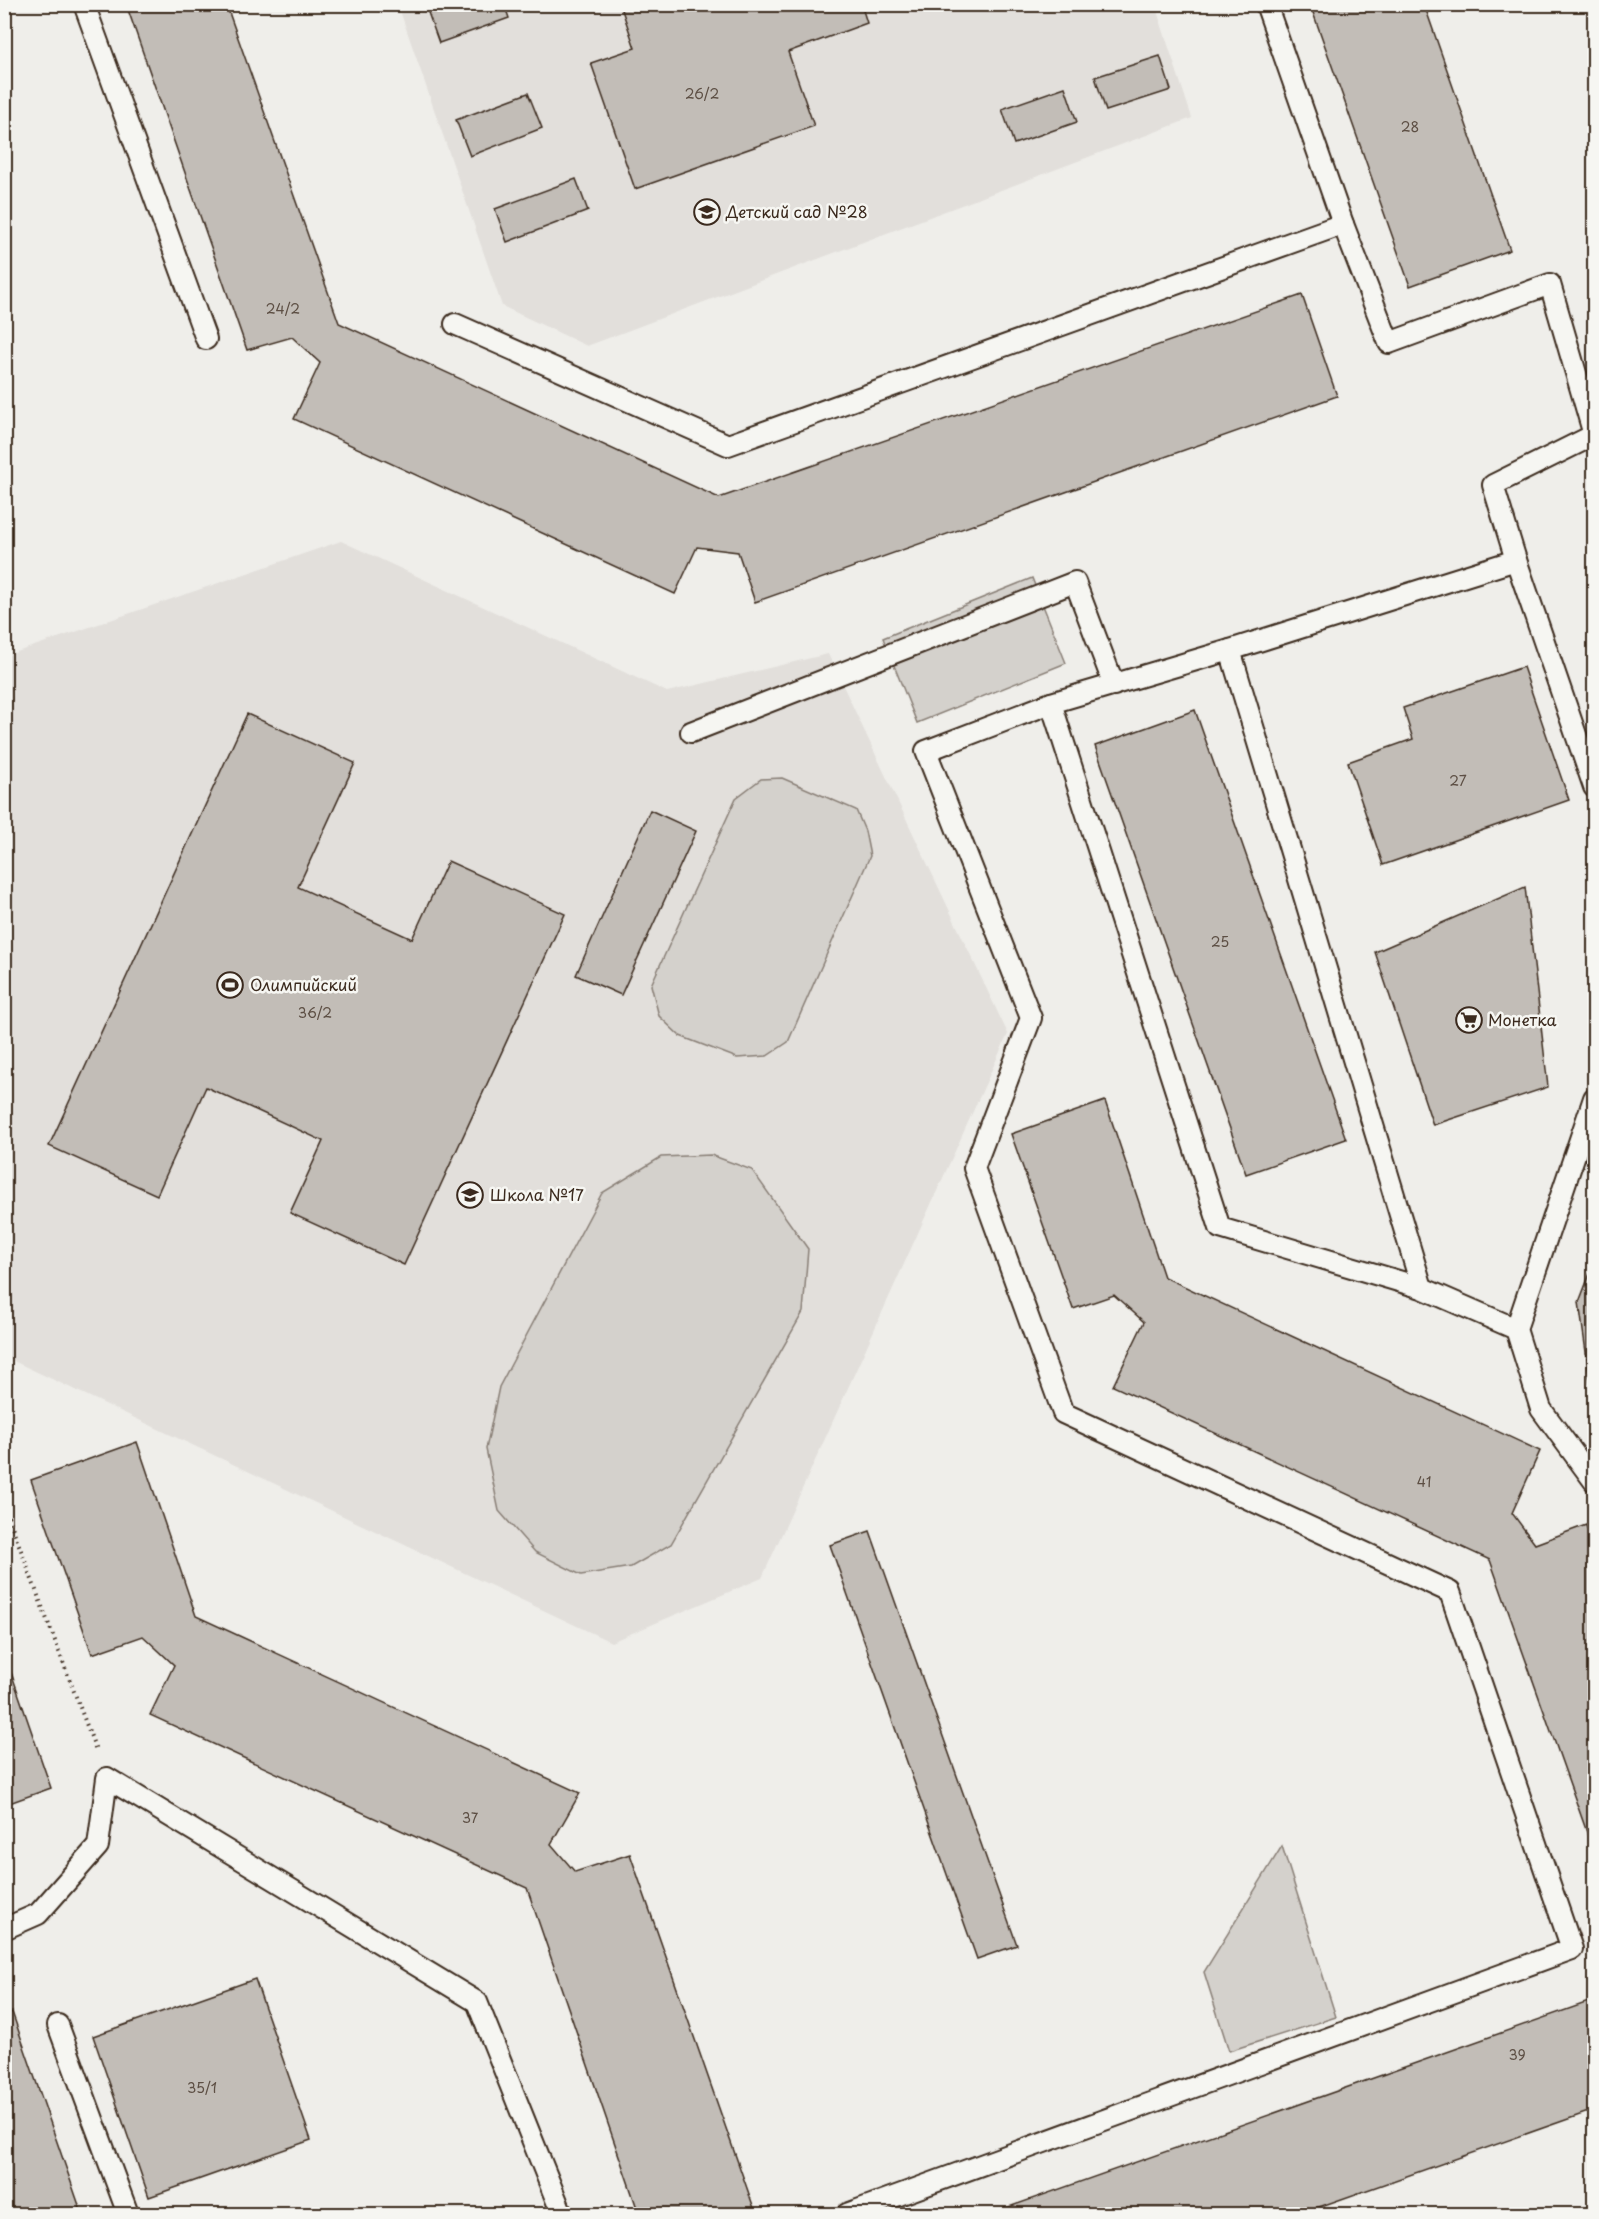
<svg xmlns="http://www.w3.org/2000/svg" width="1599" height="2219" font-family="'Playpen Sans',sans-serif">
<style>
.built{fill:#e2dfdb}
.green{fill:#d4d1cc;stroke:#887e75;stroke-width:1.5}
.building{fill:#c2bdb7;stroke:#3b2a1e;stroke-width:1.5}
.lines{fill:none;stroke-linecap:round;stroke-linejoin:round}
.service-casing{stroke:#3b2a1e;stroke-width:24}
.path{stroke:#3b2a1e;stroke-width:4;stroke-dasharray:1.5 4.5;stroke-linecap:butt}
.service{stroke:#f6f6f2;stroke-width:20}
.labels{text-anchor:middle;stroke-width:5;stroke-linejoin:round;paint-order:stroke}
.number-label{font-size:14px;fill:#5d4f44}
.poi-label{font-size:16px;fill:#3b2a1e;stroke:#f6f6f2;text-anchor:start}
</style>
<rect width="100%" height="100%" fill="#efeeea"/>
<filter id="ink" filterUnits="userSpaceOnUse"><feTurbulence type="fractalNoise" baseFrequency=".0167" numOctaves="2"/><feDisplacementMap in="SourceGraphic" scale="12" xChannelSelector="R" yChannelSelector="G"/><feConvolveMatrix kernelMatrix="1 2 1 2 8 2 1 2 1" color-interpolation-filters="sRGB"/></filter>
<g filter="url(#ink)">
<g class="built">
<polygon points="398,5 1155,5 1192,118 587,346 502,306"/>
<polygon points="341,541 667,692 828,654 1008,1034 762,1578 611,1642 5,1357 5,656"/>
</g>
<g class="green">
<polygon points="1032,578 1066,663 917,723 883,638"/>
<polygon points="782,778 856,810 865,831 870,856 788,1042 767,1056 737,1058 680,1036 659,1016 651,985 736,798 761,779"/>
<polygon points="711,1155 752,1170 808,1249 803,1312 671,1544 631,1567 581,1575 535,1552 499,1511 486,1449 499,1387 602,1193 661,1157"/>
<polygon points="1282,1846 1336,2017 1229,2051 1204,1972"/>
</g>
<g class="building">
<polygon points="126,4 226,4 339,323 719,498 1302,295 1337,396 755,602 738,552 697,547 675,594 294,419 320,363 292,337 247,350"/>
<polygon points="425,4 504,4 509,18 439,43"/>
<polygon points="620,4 861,4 867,23 788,52 814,126 635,189 591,63 635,48"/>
<polygon points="1310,4 1424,4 1510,250 1410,286"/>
<polygon points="1160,56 1171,90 1106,111 1095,77"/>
<polygon points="1065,87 1077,122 1014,144 1002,109"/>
<polygon points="528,93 542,128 470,156 456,120"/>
<polygon points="576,179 588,211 507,242 495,209"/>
<polygon points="1523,667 1569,800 1383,865 1348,762 1413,739 1403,708"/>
<polygon points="1195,710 1346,1139 1246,1174 1095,746"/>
<polygon points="247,714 355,763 298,887 412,939 448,861 565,914 404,1265 290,1213 323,1141 206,1087 157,1195 49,1146"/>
<polygon points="650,810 696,831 621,995 576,975"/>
<polygon points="1525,887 1548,1087 1433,1125 1375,952"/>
<polygon points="1105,1101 1164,1277 1540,1451 1512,1513 1535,1544 1586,1525 1594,1550 1594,1852 1490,1560 1113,1386 1144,1322 1114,1295 1073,1309 1011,1134"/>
<polygon points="1594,1263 1594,1409 1579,1302"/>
<polygon points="137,1442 196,1616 580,1793 551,1844 575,1872 630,1854 756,2214 639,2214 527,1888 150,1715 174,1665 143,1636 92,1654 31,1480"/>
<polygon points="870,1531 1017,1945 977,1959 830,1545"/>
<polygon points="5,1655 51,1788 4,1805 4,1656"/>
<polygon points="255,1979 311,2140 149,2197 93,2036"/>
<polygon points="1594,2000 1594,2110 1299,2214 989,2214"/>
<polygon points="12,2012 82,2214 4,2214 4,2015"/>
</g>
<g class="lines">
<g class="service-casing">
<g id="service">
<polyline points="84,4 206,339"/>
<polyline points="1343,224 1389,343 1550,284 1594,435 1493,485 1516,560 1594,787"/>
<polyline points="455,324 728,445 1343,224 1266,4"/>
<polyline points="1516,560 1230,650 1051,703 1220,1228 1422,1288 1516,1329 1541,1409 1594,1481"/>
<polyline points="1230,650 1422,1288"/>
<polyline points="691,732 1075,582 1114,685"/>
<polyline points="1516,1329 1594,1098"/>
<polyline points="4,1929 38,1914 98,1846 107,1778 477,2002 562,2214"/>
<polyline points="58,2025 128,2214"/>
<polyline points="847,2214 1572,1949 1450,1592 1063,1413 974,1168 1031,1018 926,751 1051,703"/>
</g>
</g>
<polyline class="path" points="4,1505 96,1750"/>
<use href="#service" class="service"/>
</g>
</g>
<defs>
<g id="school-ring" transform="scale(1.35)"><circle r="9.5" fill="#f6f6f2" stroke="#3b2a1e" stroke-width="1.5"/><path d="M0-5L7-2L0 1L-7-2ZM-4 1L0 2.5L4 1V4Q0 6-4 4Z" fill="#3b2a1e"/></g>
<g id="stadium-ring" transform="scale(1.35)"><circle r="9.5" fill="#f6f6f2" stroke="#3b2a1e" stroke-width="1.5"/><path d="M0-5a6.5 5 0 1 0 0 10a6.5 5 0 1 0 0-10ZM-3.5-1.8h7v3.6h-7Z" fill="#3b2a1e"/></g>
<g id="supermarket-ring" transform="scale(1.35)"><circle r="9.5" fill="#f6f6f2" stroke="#3b2a1e" stroke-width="1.5"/><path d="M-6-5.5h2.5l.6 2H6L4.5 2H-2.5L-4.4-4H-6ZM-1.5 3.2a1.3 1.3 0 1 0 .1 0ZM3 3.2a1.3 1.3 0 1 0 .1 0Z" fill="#3b2a1e"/></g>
</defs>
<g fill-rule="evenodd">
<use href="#school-ring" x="707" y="212"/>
<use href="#stadium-ring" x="230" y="985"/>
<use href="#supermarket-ring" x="1469" y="1020"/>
<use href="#school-ring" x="470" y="1195"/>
</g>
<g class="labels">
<g class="number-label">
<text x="702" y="99">26/2</text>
<text x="1410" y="132">28</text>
<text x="283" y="314">24/2</text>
<text x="1458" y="786">27</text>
<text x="1220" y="947">25</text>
<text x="315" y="1018">36/2</text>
<text x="1424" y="1487">41</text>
<text x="470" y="1823">37</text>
<text x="1517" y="2060">39</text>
<text x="202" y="2093">35/1</text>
</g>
<g class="poi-label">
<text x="726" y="218">Детский сад №28</text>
<text x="250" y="991">Олимпийский</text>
<text x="1488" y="1026">Монетка</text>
<text x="490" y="1201">Школа №17</text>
</g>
</g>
<rect width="1599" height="2219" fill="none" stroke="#f6f6f2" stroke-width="24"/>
<rect x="12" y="12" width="1575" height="2195" fill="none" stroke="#3b2a1e" stroke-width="2" filter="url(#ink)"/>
</svg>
